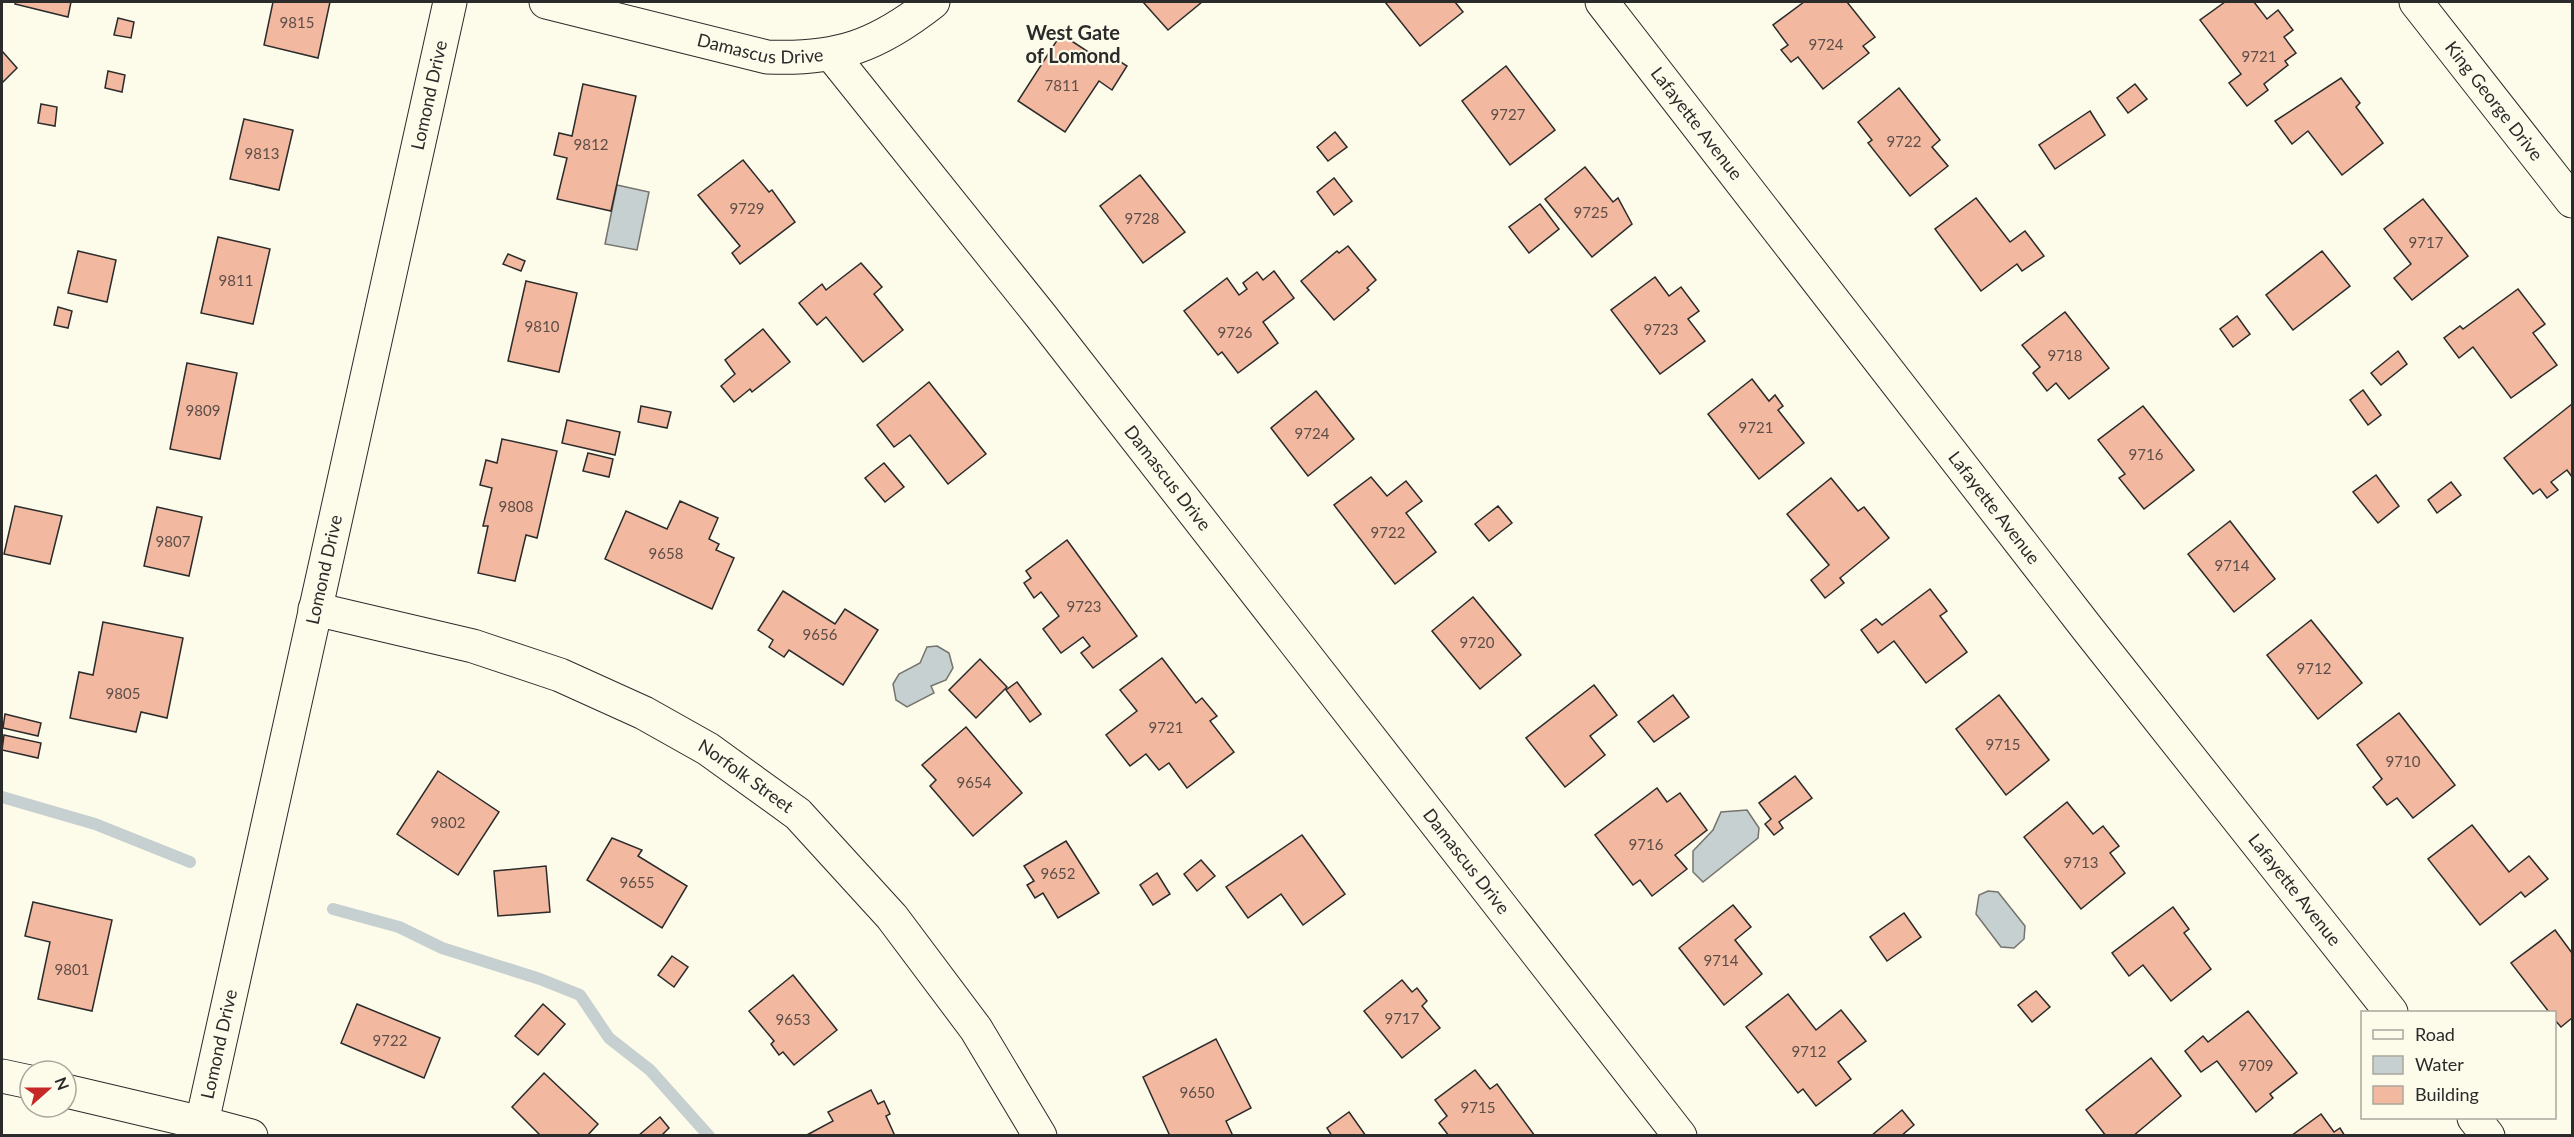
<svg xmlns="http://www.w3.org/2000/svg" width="2574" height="1137" font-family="Lato,sans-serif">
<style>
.water{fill:#c7d0d0;stroke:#74746e;stroke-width:1.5}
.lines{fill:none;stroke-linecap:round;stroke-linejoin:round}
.stream{stroke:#c7d0d0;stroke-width:12}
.building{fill:#f2b8a0;stroke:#2b2b2b;stroke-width:1.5}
.minor-casing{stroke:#2b2b2b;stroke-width:35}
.tertiary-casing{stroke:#2b2b2b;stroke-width:35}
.secondary-casing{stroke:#2b2b2b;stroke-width:35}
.minor{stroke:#fdfbea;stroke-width:33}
.tertiary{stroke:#fdfbea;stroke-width:33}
.secondary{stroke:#fdfbea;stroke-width:33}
.labels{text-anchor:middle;stroke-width:4.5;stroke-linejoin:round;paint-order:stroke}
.number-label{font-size:15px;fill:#5d4e48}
.street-label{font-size:18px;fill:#2b2b2b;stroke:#fdfbea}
.neighbourhood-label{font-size:20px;font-weight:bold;fill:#2b2b2b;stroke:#fdfbea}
</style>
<rect width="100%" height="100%" fill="#fdfbea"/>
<g class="water">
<polygon points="617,185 649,192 637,250 605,244"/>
<polygon points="937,646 949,653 953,668 946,680 931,686 934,693 907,707 896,700 893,684 899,674 920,663 927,647"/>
<polygon points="1747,810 1759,828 1758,838 1703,882 1693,872 1693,851 1713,830 1721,812"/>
<polygon points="1988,891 1998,892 2025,926 2024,939 2014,948 2001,947 1976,914 1979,895"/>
</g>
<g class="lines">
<g class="stream">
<polyline points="2,797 95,824 190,862"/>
<polyline points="333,909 399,927 442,948 540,979 580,995 609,1038 650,1070 709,1136"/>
</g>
</g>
<g class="building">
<polygon points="16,2 71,2 68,17 15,4"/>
<polygon points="273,2 330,2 318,58 264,45"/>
<polygon points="1143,2 1202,2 1168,30"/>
<polygon points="1385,2 1455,2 1463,12 1420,46"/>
<polygon points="1804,2 1847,2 1875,37 1863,46 1869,53 1823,89 1798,57 1791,62 1781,50 1788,45 1773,25"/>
<polygon points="2225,2 2254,2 2267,19 2278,10 2293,30 2284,37 2296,53 2285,61 2288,65 2264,84 2268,90 2247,106 2229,83 2241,74 2200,20"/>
<polygon points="118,18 134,22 131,38 114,35"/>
<polygon points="1061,34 1102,61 1107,53 1127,66 1112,90 1099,81 1065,132 1018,101"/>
<polygon points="2,51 17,68 2,83"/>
<polygon points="1506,66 1555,130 1510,165 1462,101"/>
<polygon points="108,71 125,75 122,92 105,88"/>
<polygon points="2341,78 2360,103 2356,107 2383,143 2342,175 2308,131 2292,144 2275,121"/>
<polygon points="583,84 636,96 611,211 557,199 567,158 554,155 559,133 572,136"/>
<polygon points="2135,84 2147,99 2128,113 2117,98"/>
<polygon points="1899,88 1940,140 1932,147 1948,166 1910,196 1868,143 1872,140 1858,122"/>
<polygon points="41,104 57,107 55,126 38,123"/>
<polygon points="2090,111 2105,135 2055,169 2039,145"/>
<polygon points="244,119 293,130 279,190 230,179"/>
<polygon points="1335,132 1347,147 1328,161 1317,147"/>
<polygon points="743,160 769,192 772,190 795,222 740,264 732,253 740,246 698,195"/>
<polygon points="1585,167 1613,202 1618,198 1632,224 1592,257 1545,199"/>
<polygon points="1140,175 1185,232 1143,263 1100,206"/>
<polygon points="1334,178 1352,201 1334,215 1317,192"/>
<polygon points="1976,198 2010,242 2025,231 2044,256 2022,271 2017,264 1981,291 1935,229"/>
<polygon points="2423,199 2468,256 2412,300 2394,278 2411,264 2384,229"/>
<polygon points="1540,204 1559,229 1529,253 1509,227"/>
<polygon points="218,237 270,249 253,324 201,313"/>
<polygon points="1348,246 1376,280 1367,288 1369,290 1334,320 1301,281 1337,251 1339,253"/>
<polygon points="78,251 116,260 107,302 68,293"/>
<polygon points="2322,251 2350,286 2293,330 2266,295"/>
<polygon points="508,254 525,261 521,271 503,264"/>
<polygon points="861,263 882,287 874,294 903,330 863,362 826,317 817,325 799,303 822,284 826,290"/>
<polygon points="1274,271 1294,298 1263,322 1278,343 1238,373 1222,352 1218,355 1184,311 1227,278 1239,295 1247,289 1243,283 1257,272 1263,280"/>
<polygon points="1655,277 1669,296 1681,287 1699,311 1688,319 1705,341 1660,374 1611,310"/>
<polygon points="526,281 577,293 559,372 508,361"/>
<polygon points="2518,289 2545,324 2533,333 2557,365 2511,398 2473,347 2459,358 2444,338 2460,326 2463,329"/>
<polygon points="58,307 72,311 68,328 54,325"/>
<polygon points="2065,312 2109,368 2069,399 2056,383 2047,391 2033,373 2040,367 2022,345"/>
<polygon points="2237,316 2250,334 2233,347 2220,329"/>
<polygon points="763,329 790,362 752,392 750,389 734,402 721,386 735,374 725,360"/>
<polygon points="2398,351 2407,364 2381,385 2371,373"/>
<polygon points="187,363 237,373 220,459 170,449"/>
<polygon points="1752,379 1769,401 1775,395 1783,406 1778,410 1804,443 1759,479 1708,414"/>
<polygon points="929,382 986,454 948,484 910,435 894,447 877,425"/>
<polygon points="2363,390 2381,415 2368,425 2350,400"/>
<polygon points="1316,391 1354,439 1308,476 1271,428"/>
<polygon points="2572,404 2572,477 2567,470 2551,482 2558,490 2547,498 2540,489 2533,494 2504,458"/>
<polygon points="641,406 671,412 667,428 638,422"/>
<polygon points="2143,406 2194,470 2144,509 2119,478 2125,474 2098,440"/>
<polygon points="567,420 620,432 615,455 562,443"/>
<polygon points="502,439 557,451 537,538 526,535 515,581 478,573 488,526 483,526 492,488 480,485 486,460 497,463"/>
<polygon points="588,453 613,459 609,477 583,471"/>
<polygon points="884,463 904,487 885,502 865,478"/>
<polygon points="2376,475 2399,506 2378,523 2353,492"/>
<polygon points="1371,477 1387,496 1406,481 1422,501 1406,513 1436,552 1395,584 1334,505"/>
<polygon points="1831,478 1858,511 1864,507 1889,538 1840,578 1844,583 1825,598 1811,580 1829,565 1787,514"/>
<polygon points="2451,482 2461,495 2437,513 2428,500"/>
<polygon points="680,501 718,518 709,539 719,544 716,550 734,558 712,609 605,559 626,511 667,529"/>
<polygon points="15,506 62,516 50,564 4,554"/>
<polygon points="1498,506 1512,523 1489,541 1475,524"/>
<polygon points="157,507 202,517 189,576 144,566"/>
<polygon points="2230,521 2275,579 2234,612 2188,554"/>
<polygon points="1067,540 1137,636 1093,668 1081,653 1090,646 1083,637 1061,653 1043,629 1059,616 1041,592 1034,598 1024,583 1031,578 1026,571"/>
<polygon points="1930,589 1947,611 1940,616 1967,652 1926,683 1894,641 1878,653 1861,630 1876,619 1882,625"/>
<polygon points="783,591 835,624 845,609 878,630 843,685 789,650 784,657 769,647 773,640 758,630"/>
<polygon points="1473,597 1521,655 1480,689 1432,631"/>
<polygon points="2311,620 2362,683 2318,719 2267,655"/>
<polygon points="103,622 183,638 167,718 141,712 136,732 70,718 79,672 93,675"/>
<polygon points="1162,658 1196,703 1202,698 1217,716 1210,721 1234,752 1187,788 1169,763 1159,770 1146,754 1130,766 1106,735 1137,711 1120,690"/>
<polygon points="980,659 1007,687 976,718 949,690"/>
<polygon points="1017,682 1041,714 1030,722 1006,690"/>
<polygon points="1594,685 1617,715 1590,736 1605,755 1565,787 1526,738"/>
<polygon points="1673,695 1689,717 1654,742 1638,722"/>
<polygon points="1999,695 2049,760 2006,795 1956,729"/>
<polygon points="2399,713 2455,785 2413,818 2397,798 2387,805 2373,787 2382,779 2357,745"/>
<polygon points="5,714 41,723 38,736 3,728"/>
<polygon points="966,727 1022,793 973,836 930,786 936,780 922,765"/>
<polygon points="4,735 41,743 38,758 2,750"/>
<polygon points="438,771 499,812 458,875 397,834"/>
<polygon points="1795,776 1812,798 1779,822 1783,828 1774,835 1765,824 1771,819 1759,803"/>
<polygon points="1657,788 1667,802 1680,793 1707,830 1675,855 1687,869 1652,896 1640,880 1633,885 1595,835"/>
<polygon points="2067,802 2093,834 2103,826 2119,846 2110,853 2125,873 2081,909 2024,837"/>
<polygon points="2472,825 2509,872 2529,856 2548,879 2525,897 2521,892 2480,925 2428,859"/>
<polygon points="1302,835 1345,894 1303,925 1281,894 1248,918 1226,887"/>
<polygon points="612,838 642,850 638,856 687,886 662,928 587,880"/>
<polygon points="1066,841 1099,893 1058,918 1043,893 1035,898 1027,885 1034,881 1024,866"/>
<polygon points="1201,860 1215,876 1197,891 1184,874"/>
<polygon points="546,866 550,912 498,916 494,871"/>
<polygon points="1157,873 1170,894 1153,905 1140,885"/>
<polygon points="33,902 112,920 92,1011 38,999 50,942 25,936"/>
<polygon points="1733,905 1751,927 1735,940 1762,974 1724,1005 1679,948"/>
<polygon points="2173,907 2189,929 2184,933 2211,969 2171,1001 2143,965 2129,976 2112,953"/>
<polygon points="1904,913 1921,937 1887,961 1870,937"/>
<polygon points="2555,930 2572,953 2572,1018 2561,1027 2554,1019 2554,1012 2549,1012 2511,963"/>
<polygon points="672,956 688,967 674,987 658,975"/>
<polygon points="793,975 837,1030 794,1065 783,1052 779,1055 771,1044 774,1041 749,1011"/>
<polygon points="1402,980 1412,992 1417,988 1427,1001 1422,1006 1440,1028 1402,1058 1364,1011"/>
<polygon points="2036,991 2050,1007 2032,1022 2018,1005"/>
<polygon points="1788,994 1816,1030 1841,1010 1866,1041 1838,1062 1851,1079 1816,1106 1803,1089 1798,1093 1746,1027"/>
<polygon points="357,1004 440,1038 424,1078 341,1043"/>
<polygon points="543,1004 565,1024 538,1055 515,1036"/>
<polygon points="2248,1011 2297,1073 2270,1094 2273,1098 2256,1112 2217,1061 2201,1072 2185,1051 2203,1036 2208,1042"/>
<polygon points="1216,1039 1251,1108 1226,1121 1233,1136 1170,1136 1143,1077"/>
<polygon points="2151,1058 2181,1096 2133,1136 2106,1136 2086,1110"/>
<polygon points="1475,1070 1490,1089 1497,1084 1535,1136 1449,1136 1439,1123 1447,1116 1435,1100"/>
<polygon points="544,1073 598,1124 587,1136 541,1136 512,1107"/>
<polygon points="871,1090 878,1104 884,1101 890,1114 886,1116 895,1136 805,1136 833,1121 828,1112"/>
<polygon points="1902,1110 1914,1125 1901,1136 1871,1136"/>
<polygon points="1349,1112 1366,1136 1332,1136 1327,1128"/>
<polygon points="2321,1114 2334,1132 2340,1128 2345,1136 2291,1136"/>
<polygon points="660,1117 669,1128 661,1136 638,1136"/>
</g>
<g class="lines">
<g class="minor-casing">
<g id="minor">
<path id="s1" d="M 1602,2 L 2087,628 L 2391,1012"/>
<path id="s2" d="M 2416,2 L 2572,201"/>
<path id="s3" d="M 832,55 L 1041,316 L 1680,1136"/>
<path id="s4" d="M 315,609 L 473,646 L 560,675 L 644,713 L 708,749 L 798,814 L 892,917 L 976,1029 L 1040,1136"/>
<polyline points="2474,1118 2488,1136"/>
<polyline points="202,1123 251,1136"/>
</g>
</g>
<g class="tertiary-casing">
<g id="tertiary">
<path id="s5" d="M 546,2 L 767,57 C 838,60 877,46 933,2"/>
<polyline points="2,1076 30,1082"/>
<polyline points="66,1091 202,1123"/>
</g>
</g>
<g class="secondary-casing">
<g id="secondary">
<path id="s6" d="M 199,1136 L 450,2"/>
</g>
</g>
<use href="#minor" class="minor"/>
<use href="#tertiary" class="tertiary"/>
<use href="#secondary" class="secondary"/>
</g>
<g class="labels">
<g class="number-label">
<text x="297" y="28">9815</text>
<text x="1826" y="50">9724</text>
<text x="2259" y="62">9721</text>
<text x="1062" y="91">7811</text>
<text x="1508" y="120">9727</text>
<text x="1904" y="147">9722</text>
<text x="591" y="150">9812</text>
<text x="262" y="159">9813</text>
<text x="747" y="214">9729</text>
<text x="1591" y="218">9725</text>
<text x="1142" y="224">9728</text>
<text x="2426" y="248">9717</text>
<text x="236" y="286">9811</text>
<text x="542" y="332">9810</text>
<text x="1661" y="335">9723</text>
<text x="1235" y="338">9726</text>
<text x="2065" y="361">9718</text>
<text x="203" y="416">9809</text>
<text x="1756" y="433">9721</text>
<text x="1312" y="439">9724</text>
<text x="2146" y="460">9716</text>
<text x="516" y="512">9808</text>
<text x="1388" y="538">9722</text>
<text x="173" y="547">9807</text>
<text x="666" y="559">9658</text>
<text x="2232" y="571">9714</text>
<text x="1084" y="612">9723</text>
<text x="820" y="640">9656</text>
<text x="1477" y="648">9720</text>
<text x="2314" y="674">9712</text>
<text x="123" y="699">9805</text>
<text x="1166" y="733">9721</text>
<text x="2003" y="750">9715</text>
<text x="2403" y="767">9710</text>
<text x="974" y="788">9654</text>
<text x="448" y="828">9802</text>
<text x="1646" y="850">9716</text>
<text x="2081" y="868">9713</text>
<text x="1058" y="879">9652</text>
<text x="637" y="888">9655</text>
<text x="1721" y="966">9714</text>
<text x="72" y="975">9801</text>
<text x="1402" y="1024">9717</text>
<text x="793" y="1025">9653</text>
<text x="390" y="1046">9722</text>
<text x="1809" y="1057">9712</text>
<text x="2256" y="1071">9709</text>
<text x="1197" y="1098">9650</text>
<text x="1478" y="1113">9715</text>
</g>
<g class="street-label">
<text dy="6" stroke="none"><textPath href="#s5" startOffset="220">Damascus Drive</textPath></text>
<text dy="6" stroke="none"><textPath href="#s6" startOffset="1066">Lomond Drive</textPath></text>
<text dy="6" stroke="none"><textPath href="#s2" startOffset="126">King George Drive</textPath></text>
<text dy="6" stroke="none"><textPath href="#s1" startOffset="154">Lafayette Avenue</textPath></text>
<text dy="6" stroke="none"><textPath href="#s3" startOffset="540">Damascus Drive</textPath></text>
<text dy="6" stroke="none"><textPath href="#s1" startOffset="640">Lafayette Avenue</textPath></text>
<text dy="6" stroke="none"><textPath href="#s6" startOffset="580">Lomond Drive</textPath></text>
<text dy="6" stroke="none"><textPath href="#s4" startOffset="466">Norfolk Street</textPath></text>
<text dy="6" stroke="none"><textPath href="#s3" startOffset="1026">Damascus Drive</textPath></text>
<text dy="6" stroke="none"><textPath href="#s1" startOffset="1126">Lafayette Avenue</textPath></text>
<text dy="6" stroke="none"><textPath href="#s6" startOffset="94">Lomond Drive</textPath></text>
</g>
<g class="neighbourhood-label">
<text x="1073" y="40">West Gate<tspan x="1073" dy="23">of Lomond</tspan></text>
</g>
</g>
<rect width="2574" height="1137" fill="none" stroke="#2b2b2b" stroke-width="6"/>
<rect x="2361" y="1011" width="195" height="108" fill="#fdfbea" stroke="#a9a89e" stroke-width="1.5"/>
<rect x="2373" y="1030" width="30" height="9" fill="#fdfbea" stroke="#a9a89e" stroke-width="1.5"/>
<text x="2415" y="1041" font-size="18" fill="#2b2b2b">Road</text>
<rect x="2373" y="1056" width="30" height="18" fill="#c7d0d0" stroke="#a9a89e" stroke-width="1.5"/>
<text x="2415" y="1071" font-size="18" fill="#2b2b2b">Water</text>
<rect x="2373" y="1086" width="30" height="18" fill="#f2b8a0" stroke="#a9a89e" stroke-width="1.5"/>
<text x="2415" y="1101" font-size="18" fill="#2b2b2b">Building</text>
<g transform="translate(48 1089) rotate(69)"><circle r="28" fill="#fdfbea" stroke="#a9a89e" stroke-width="1.5"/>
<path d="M0-4.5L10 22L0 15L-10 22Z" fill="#c62828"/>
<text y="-9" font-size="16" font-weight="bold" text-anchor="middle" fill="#2b2b2b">N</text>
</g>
</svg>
